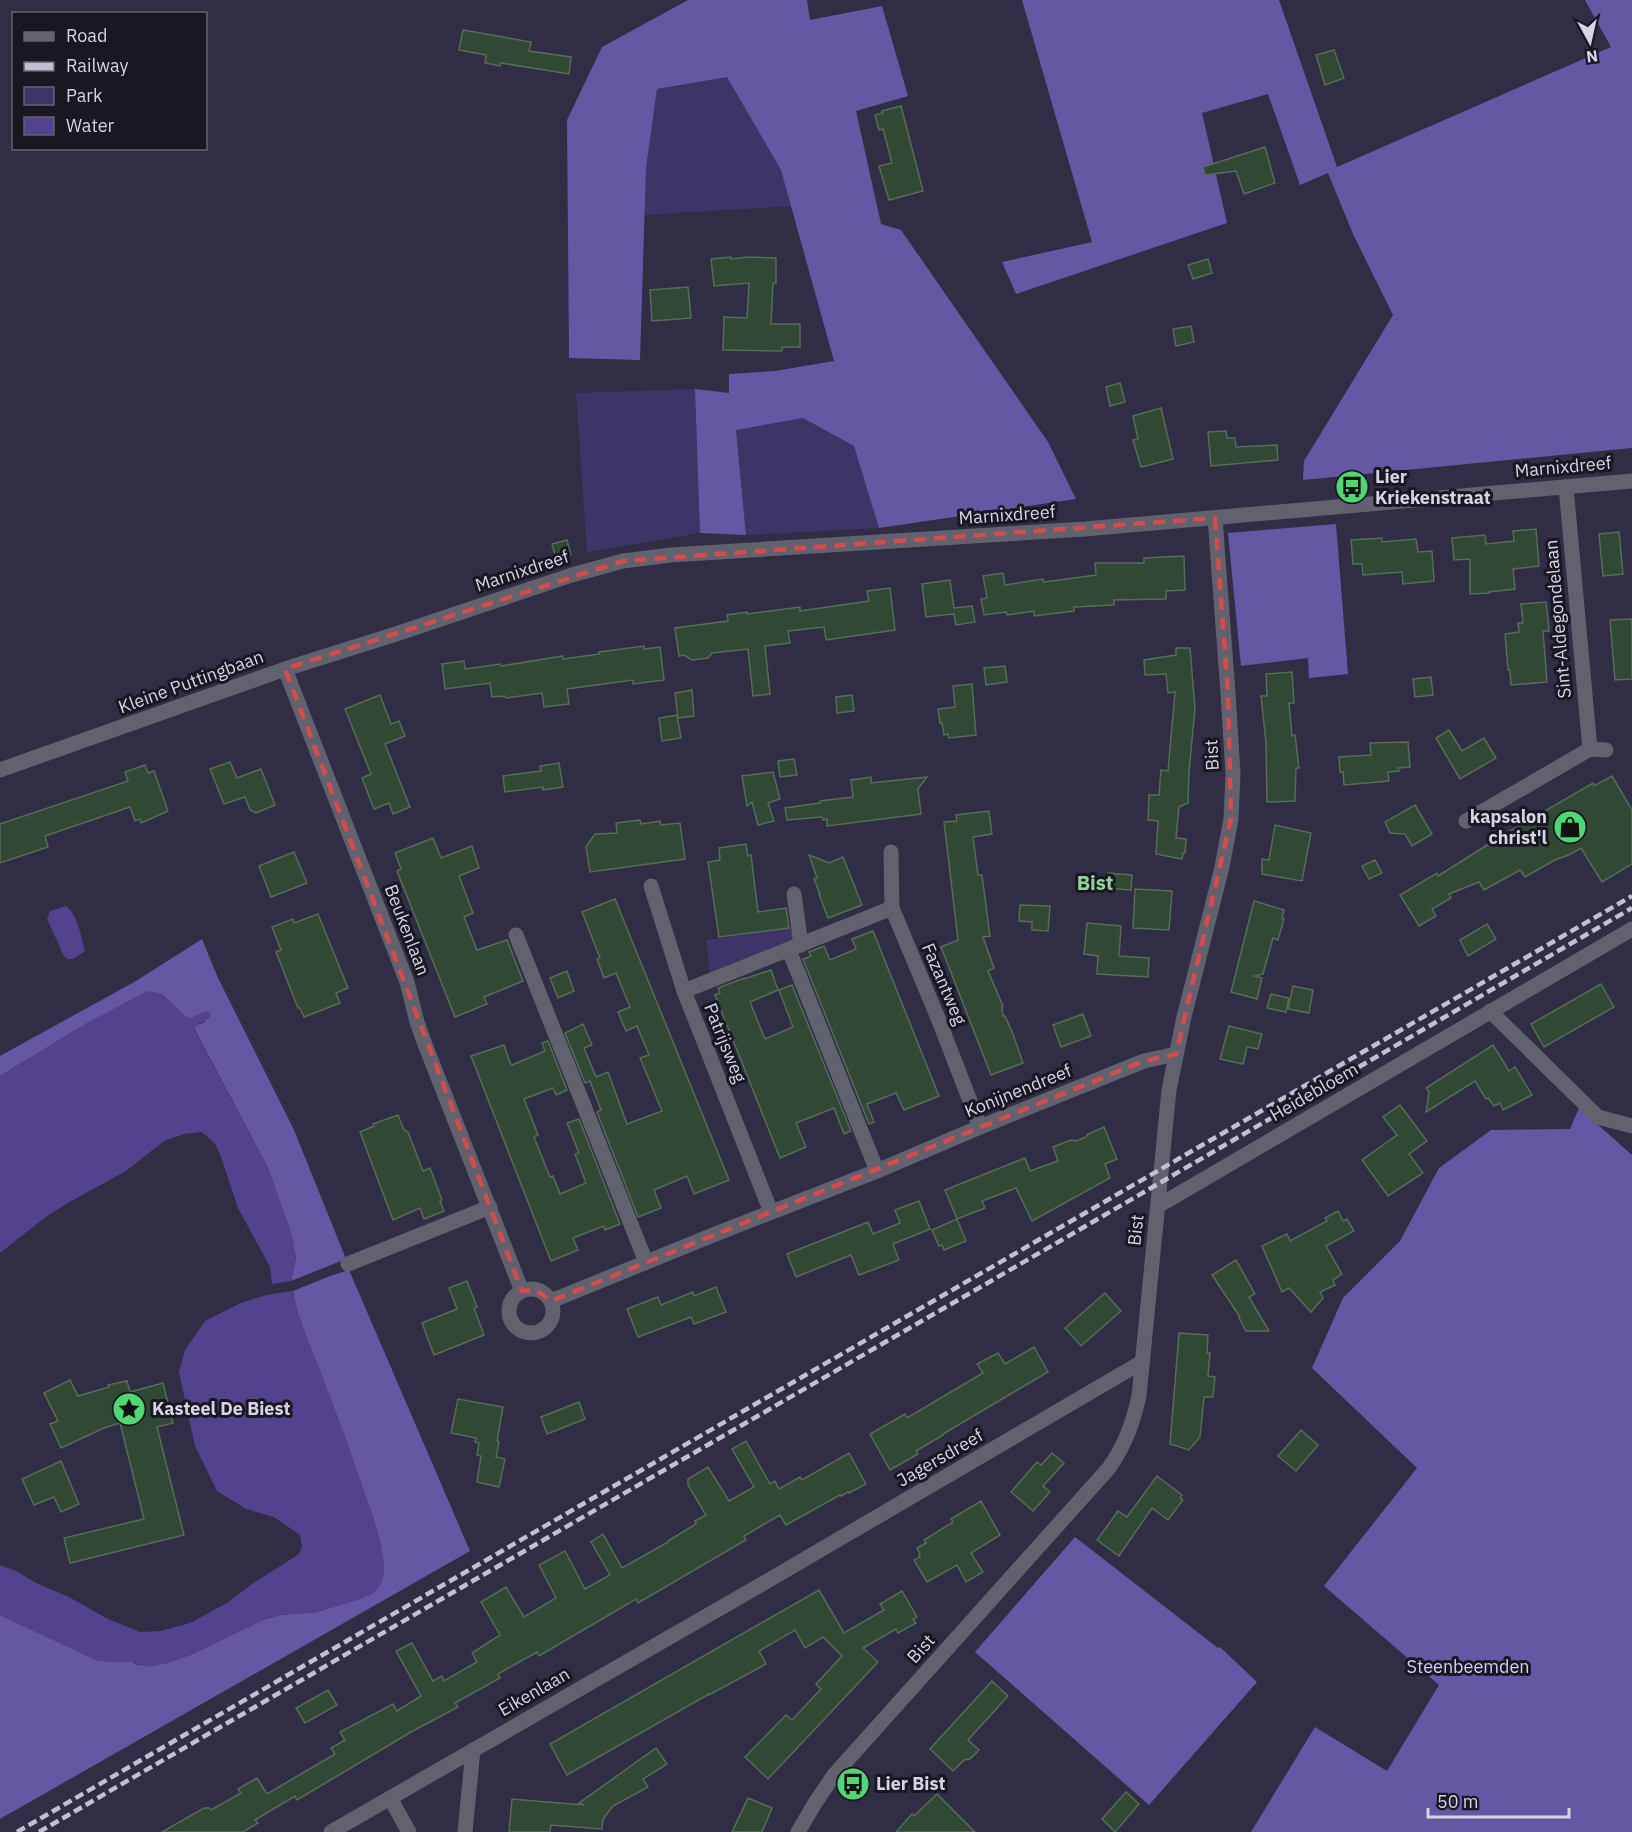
<svg xmlns="http://www.w3.org/2000/svg" width="1632" height="1832" font-family="'IBM Plex Sans',sans-serif">
<style>
.green{fill:#3e3468}
.forest{fill:#6657a5}
.water{fill:#53428e}
.building{fill:#314835;stroke:#556d58;stroke-width:1.5}
.lines{fill:none;stroke-linecap:round;stroke-linejoin:round}
.minor{stroke:#62616e;stroke-width:15}
.rail{stroke:#c1bfd0;stroke-width:4.5;stroke-dasharray:9 4.5;stroke-linecap:butt}
.marked{fill:none;stroke:#d64b4e;stroke-width:4.5;stroke-dasharray:12 8;stroke-linejoin:round}
.labels{text-anchor:middle;stroke-width:6;stroke-linejoin:round;paint-order:stroke}
.street-label{font-size:18px;fill:#d7d5e5;stroke:#181722}
.poi-label{font-size:18px;font-weight:bold;fill:#d7d5e5;stroke:#181722;text-anchor:start}
.park-label{font-size:18px;fill:#d3cef9;stroke:#181722}
.neighbourhood-label{font-size:20px;font-weight:bold;fill:#92d39d;stroke:#181722}
</style>
<rect width="100%" height="100%" fill="#302d45"/>
<g class="green">
<polygon points="727,77 781,170 791,206 644,215 646,168 657,89"/>
<polygon points="695,389 700,533 587,552 576,393"/>
<polygon points="803,418 854,446 879,528 746,535 736,429"/>
<polygon points="792,928 795,940 710,975 706,940"/>
</g>
<g class="forest">
<polygon points="688,0 807,0 810,20 882,6 908,96 856,111 881,224 901,230 1048,442 1076,499 879,528 854,446 803,418 736,430 746,535 700,533 695,389 729,393 729,374 775,371 834,361 781,170 727,77 657,89 646,168 640,360 569,358 567,120 602,47"/>
<polygon points="1022,0 1279,0 1337,167 1611,47 1585,0 1632,0 1632,448 1303,480 1304,461 1393,315 1353,234 1328,173 1300,185 1268,94 1202,113 1227,223 1016,294 1002,262 1092,242"/>
<polygon points="1336,524 1348,674 1309,678 1308,658 1241,666 1228,533"/>
<polygon points="202,939 218,978 294,1130 346,1259 291,1281 296,1258 291,1233 268,1168 194,1028 197,1025 205,1022 197,1015 191,1019 186,1017 162,994 89,1022 0,1076 0,1056 136,981"/>
<polygon points="1579,1108 1632,1155 1632,1832 1251,1832 1315,1727 1387,1771 1439,1685 1324,1586 1417,1468 1312,1368 1343,1298 1400,1241 1439,1168 1491,1130 1570,1129"/>
<path d="M 349,1270 L 470,1551 L 0,1819 L 0,1615 L 99,1661 L 132,1662 L 138,1665 L 163,1664 L 190,1655 L 265,1619 L 281,1615 L 317,1612 L 365,1597 L 384,1572 C 383,1542 371,1512 361,1483 C 341,1425 318,1368 297,1311 L 293,1291 L 330,1276 Z"/>
<polygon points="1075,1537 1218,1648 1220,1647 1257,1682 1149,1805 975,1652"/>
</g>
<g class="water">
<path d="M 66,906 C 78,916 81,936 85,951 L 73,959 L 67,959 L 64,956 L 47,919 L 50,911 Z"/>
<polygon points="147,991 162,994 186,1017 190,1019 206,1011 210,1013 210,1018 197,1025 194,1029 268,1168 291,1233 296,1258 291,1281 272,1284 270,1267 238,1208 220,1154 215,1144 207,1136 201,1132 184,1134 164,1141 126,1171 66,1204 47,1216 0,1253 0,1076 89,1022"/>
<polygon points="293,1291 297,1311 344,1433 376,1526 384,1562 384,1572 382,1582 374,1593 365,1597 317,1612 281,1615 265,1619 190,1655 163,1664 147,1667 132,1662 99,1661 91,1658 0,1615 0,1565 14,1570 38,1584 69,1597 108,1619 140,1632 161,1631 190,1623 227,1603 252,1584 299,1554 302,1546 300,1535 274,1517 246,1509 217,1491 195,1446 179,1372 185,1350 205,1321 241,1303 266,1295"/>
</g>
<g class="building">
<polygon points="463,30 531,42 529,51 571,57 569,74 501,63 500,66 485,63 486,55 459,50"/>
<polygon points="1334,50 1344,78 1325,85 1316,55"/>
<polygon points="901,106 923,191 889,200 879,166 892,163 883,129 879,130 875,115 883,113 882,111"/>
<polygon points="1265,147 1275,183 1244,194 1236,171 1205,175 1203,167"/>
<polygon points="731,257 731,259 748,257 776,258 776,283 773,283 771,324 800,324 800,347 782,347 782,351 723,350 724,317 747,318 749,283 714,286 711,259"/>
<polygon points="1208,259 1212,273 1193,279 1188,265"/>
<polygon points="688,287 691,318 652,321 650,290"/>
<polygon points="1191,326 1194,342 1176,346 1173,329"/>
<polygon points="1120,383 1125,402 1110,406 1106,387"/>
<polygon points="1161,408 1173,459 1141,467 1133,440 1138,439 1133,416"/>
<polygon points="1226,431 1227,438 1235,438 1236,447 1277,445 1278,460 1211,466 1208,432"/>
<polygon points="1536,529 1539,566 1513,569 1515,589 1489,592 1489,593 1470,594 1470,559 1454,560 1452,538 1485,535 1486,544 1514,541 1513,531"/>
<polygon points="1619,532 1623,574 1603,576 1599,534"/>
<polygon points="1382,538 1382,542 1416,539 1418,552 1432,551 1434,581 1403,584 1402,572 1363,575 1362,564 1353,564 1351,540"/>
<polygon points="567,540 571,555 556,559 552,544"/>
<polygon points="1184,556 1185,590 1166,591 1166,599 1114,600 1114,605 1074,607 1074,611 1034,616 1034,611 1007,615 1006,612 984,615 981,599 987,598 983,576 1003,573 1005,585 1043,579 1044,582 1096,575 1095,563 1144,563 1144,558"/>
<polygon points="950,580 954,608 972,606 975,622 956,625 954,614 926,617 922,584"/>
<polygon points="890,588 895,630 826,640 824,627 788,631 790,643 765,646 770,694 753,696 748,649 712,653 708,658 692,660 684,655 679,656 675,628 728,621 727,615 747,612 747,614 800,607 800,611 869,601 867,591"/>
<polygon points="1546,602 1549,631 1543,631 1547,682 1511,685 1510,670 1508,670 1505,634 1519,632 1518,623 1523,623 1521,604"/>
<polygon points="1632,619 1632,679 1615,680 1610,620"/>
<polygon points="644,646 644,649 660,647 664,680 633,684 633,680 567,689 569,704 544,707 542,693 506,698 505,696 492,697 490,683 445,689 442,664 464,661 465,669 500,664 501,666 563,656 563,659 599,654 599,652"/>
<polygon points="1176,648 1190,648 1195,709 1189,772 1188,803 1179,807 1176,838 1186,839 1185,853 1183,853 1182,859 1156,854 1158,821 1148,820 1149,795 1159,795 1161,770 1168,771 1175,692 1168,693 1166,674 1145,675 1144,660 1176,655"/>
<polygon points="1005,666 1007,682 986,685 984,668"/>
<polygon points="1292,672 1294,703 1289,703 1292,736 1295,735 1299,768 1296,768 1295,801 1267,802 1266,743 1261,696 1267,696 1266,674"/>
<polygon points="1431,677 1433,695 1415,697 1413,679"/>
<polygon points="972,684 976,735 949,738 948,734 944,735 942,723 940,723 938,709 955,707 953,686"/>
<polygon points="692,690 694,716 678,718 675,693"/>
<polygon points="380,695 391,724 399,721 405,736 385,744 410,807 393,814 389,803 374,809 362,778 371,774 345,709"/>
<polygon points="852,695 854,711 837,713 836,697"/>
<polygon points="677,715 681,738 662,741 659,718"/>
<polygon points="1449,730 1462,751 1484,738 1496,758 1460,779 1436,738"/>
<polygon points="1408,742 1410,767 1398,768 1399,771 1388,772 1389,781 1344,785 1343,772 1340,772 1339,757 1371,755 1370,743"/>
<polygon points="794,759 797,775 780,777 778,761"/>
<polygon points="230,762 237,778 261,769 275,805 256,813 250,810 245,797 224,804 210,769"/>
<polygon points="559,763 563,787 543,790 543,787 505,792 503,776 541,771 540,766"/>
<polygon points="145,765 148,773 154,771 168,811 141,823 140,819 135,821 130,807 45,836 48,847 0,863 0,824 128,781 125,772"/>
<polygon points="773,772 780,799 768,803 774,821 758,825 752,802 747,806 742,776"/>
<polygon points="1612,776 1632,810 1632,864 1602,882 1581,848 1571,854 1555,860 1525,877 1520,870 1484,890 1479,882 1449,894 1451,898 1432,909 1436,916 1419,926 1400,895 1437,873 1438,876 1500,837 1593,783 1594,786"/>
<polygon points="871,777 871,783 927,777 918,789 921,814 827,826 827,819 823,820 822,817 787,820 785,808 820,803 820,801 853,797 851,780"/>
<polygon points="1415,805 1432,834 1412,846 1405,834 1390,833 1385,822"/>
<polygon points="989,811 992,834 973,837 978,875 982,875 990,936 983,937 994,968 988,971 1003,1006 1002,1007 1003,1016 1005,1016 1013,1034 1023,1063 991,1075 941,947 958,940 944,822 957,821 956,815"/>
<polygon points="640,820 641,824 660,821 661,825 680,823 685,859 590,872 586,847 595,834 617,833 616,823"/>
<polygon points="1275,825 1311,833 1302,881 1262,874 1262,859 1269,860"/>
<polygon points="433,838 441,858 472,846 479,868 459,876 473,913 464,917 477,950 507,940 523,981 484,997 487,1004 455,1017 397,871 401,869 395,853"/>
<polygon points="746,844 748,856 751,855 758,912 786,908 789,928 719,937 708,862 720,860 719,848"/>
<polygon points="294,852 307,883 271,897 259,866"/>
<polygon points="809,855 829,863 843,857 862,905 828,918 819,894 820,894 814,879 817,878"/>
<polygon points="1375,860 1382,873 1369,879 1362,866"/>
<polygon points="1108,873 1132,875 1131,890 1107,888"/>
<polygon points="1135,889 1172,891 1169,930 1133,928"/>
<polygon points="615,899 729,1180 694,1194 687,1176 654,1190 661,1208 638,1217 597,1112 601,1110 590,1081 585,1083 565,1033 583,1024 592,1045 584,1048 596,1077 608,1072 627,1124 662,1111 640,1058 649,1055 637,1026 626,1031 618,1012 630,1007 616,973 604,978 597,959 600,958 582,912"/>
<polygon points="1254,901 1284,910 1282,918 1284,919 1278,940 1273,938 1263,974 1255,976 1262,978 1257,999 1231,992"/>
<polygon points="1020,905 1050,906 1048,931 1032,930 1032,922 1019,921"/>
<polygon points="318,914 348,988 336,993 340,1003 304,1017 300,1008 298,1008 276,952 281,950 272,927 293,919 294,923"/>
<polygon points="1087,923 1121,926 1119,956 1149,958 1148,977 1097,974 1098,956 1084,954"/>
<polygon points="1487,924 1496,939 1468,956 1460,940"/>
<polygon points="873,931 939,1096 904,1110 896,1093 867,1104 874,1122 869,1124 803,959 811,956 809,952 824,946 830,960 856,949 852,939"/>
<polygon points="771,970 778,990 750,1002 765,1039 793,1027 779,990 792,985 851,1131 844,1134 834,1108 796,1123 806,1147 780,1158 715,995 720,993 718,988 744,978 744,979"/>
<polygon points="567,971 574,991 558,998 550,978"/>
<polygon points="1601,984 1614,1007 1544,1047 1531,1024"/>
<polygon points="1293,986 1313,990 1309,1013 1288,1009"/>
<polygon points="1271,994 1289,998 1286,1012 1267,1008"/>
<polygon points="1083,1014 1091,1036 1061,1047 1053,1025"/>
<polygon points="1229,1026 1262,1034 1258,1049 1247,1047 1243,1064 1220,1059"/>
<polygon points="548,1041 567,1090 556,1095 553,1088 524,1099 538,1135 534,1137 550,1177 553,1176 560,1194 586,1183 575,1154 579,1153 567,1123 579,1119 620,1224 605,1230 604,1226 573,1238 578,1250 551,1261 471,1056 504,1045 510,1063 512,1065 545,1051 542,1043"/>
<polygon points="1493,1045 1509,1071 1515,1067 1532,1095 1503,1110 1500,1103 1494,1106 1488,1098 1486,1099 1475,1081 1426,1112 1429,1092 1426,1088"/>
<polygon points="1400,1105 1427,1141 1409,1154 1423,1173 1388,1196 1362,1160 1397,1135 1383,1117"/>
<polygon points="398,1115 404,1130 408,1132 423,1171 430,1168 442,1200 440,1201 444,1211 424,1219 420,1208 393,1220 360,1132 374,1126 373,1124"/>
<polygon points="1104,1127 1117,1159 1105,1164 1110,1178 1032,1221 1016,1188 982,1201 985,1208 957,1219 945,1190 1025,1158 1030,1171 1058,1161 1053,1147 1071,1140 1076,1141 1086,1137 1088,1134"/>
<polygon points="919,1201 930,1229 893,1244 899,1260 859,1275 851,1255 796,1277 787,1254 868,1222 873,1234 900,1223 895,1210"/>
<polygon points="1338,1211 1343,1221 1347,1219 1354,1231 1326,1246 1342,1274 1333,1280 1335,1285 1320,1292 1323,1298 1311,1312 1289,1288 1282,1292 1262,1246 1287,1234 1290,1241 1327,1221 1325,1218"/>
<polygon points="957,1219 966,1241 944,1250 942,1245 939,1246 932,1230"/>
<polygon points="1236,1260 1255,1294 1249,1297 1269,1331 1246,1331 1239,1318 1240,1317 1212,1275"/>
<polygon points="467,1281 477,1307 474,1308 484,1335 434,1355 422,1323 457,1309 449,1288"/>
<polygon points="716,1287 726,1312 694,1324 691,1317 638,1337 627,1309 658,1297 661,1305 693,1292 694,1296"/>
<polygon points="1105,1293 1121,1311 1081,1346 1065,1328"/>
<polygon points="1179,1333 1208,1335 1207,1353 1210,1353 1208,1376 1215,1377 1213,1397 1204,1397 1200,1437 1189,1450 1170,1444"/>
<polygon points="1034,1347 1048,1372 943,1434 943,1435 916,1451 918,1454 890,1470 870,1434 905,1414 907,1418 983,1373 977,1364 998,1353 1005,1364"/>
<polygon points="70,1380 78,1396 109,1387 108,1385 127,1381 130,1392 163,1383 173,1423 157,1427 184,1535 70,1563 64,1538 144,1519 120,1423 104,1428 61,1448 50,1424 58,1421 44,1393"/>
<polygon points="458,1399 503,1407 497,1441 499,1442 496,1457 505,1459 499,1487 477,1482 481,1456 477,1455 479,1443 475,1442 476,1438 451,1433"/>
<polygon points="579,1402 585,1419 547,1434 541,1417"/>
<polygon points="1301,1430 1318,1445 1296,1471 1278,1456"/>
<polygon points="746,1441 770,1484 775,1481 779,1489 800,1477 802,1480 849,1453 866,1484 849,1493 848,1492 841,1496 840,1495 786,1525 780,1515 744,1536 746,1540 638,1603 636,1599 539,1656 537,1652 498,1674 500,1678 455,1703 458,1707 411,1732 297,1800 295,1796 255,1820 258,1823 243,1832 162,1832 204,1808 209,1808 211,1810 241,1793 238,1789 257,1778 267,1794 335,1754 331,1748 345,1740 340,1732 393,1704 397,1711 421,1696 396,1651 412,1643 433,1681 442,1676 444,1681 477,1662 472,1653 500,1635 481,1602 506,1587 524,1617 556,1598 539,1565 565,1551 585,1589 610,1575 591,1542 603,1534 622,1568 668,1542 668,1541 696,1524 695,1521 706,1515 688,1485 688,1479 708,1467 729,1501 754,1487 732,1449"/>
<polygon points="1052,1453 1064,1463 1043,1486 1050,1492 1033,1511 1011,1492 1037,1462 1041,1465"/>
<polygon points="61,1461 79,1504 61,1512 54,1497 34,1505 22,1479"/>
<polygon points="1157,1476 1182,1495 1180,1498 1183,1500 1168,1520 1152,1508 1119,1556 1097,1540 1118,1511 1127,1517"/>
<polygon points="981,1501 1000,1535 971,1553 983,1572 966,1582 957,1565 927,1582 914,1560 920,1557 919,1555 920,1554 917,1548 926,1543 924,1540 953,1522 951,1519"/>
<polygon points="819,1590 844,1633 884,1610 880,1604 902,1591 917,1617 913,1619 916,1623 898,1633 896,1629 863,1648 878,1662 768,1779 745,1757 786,1715 792,1720 821,1689 816,1684 842,1656 823,1637 805,1648 795,1630 759,1651 766,1664 709,1695 709,1694 567,1775 550,1744"/>
<polygon points="992,1681 1008,1696 968,1740 979,1750 970,1759 964,1760 953,1771 930,1749"/>
<polygon points="328,1690 337,1705 305,1723 296,1708"/>
<polygon points="656,1748 667,1764 643,1779 648,1787 613,1806 603,1819 602,1829 551,1825 550,1832 509,1832 512,1799 584,1805 579,1803"/>
<polygon points="1126,1792 1139,1804 1115,1832 1102,1819"/>
<polygon points="937,1794 975,1832 896,1832 912,1814 914,1816"/>
<polygon points="748,1798 772,1808 762,1832 732,1832"/>
</g>
<g class="lines">
<g class="minor">
<polyline points="1566,487 1590,749 1606,750"/>
<polyline points="285,669 407,982 417,1022 426,1047 522,1291"/>
<polyline points="0,770 285,669 396,634 572,575 623,561 671,555 1085,529 1632,481"/>
<polyline points="1466,821 1590,749"/>
<polyline points="891,852 892,908 940,1023 980,1127"/>
<polyline points="651,886 684,991 771,1212"/>
<polyline points="794,894 801,945"/>
<polyline points="516,935 646,1262"/>
<polyline points="789,950 877,1171"/>
<polyline points="684,991 892,908"/>
<polyline points="1490,1011 1598,1117 1632,1126"/>
<polyline points="1158,1206 1632,929"/>
<polyline points="348,1264 490,1207"/>
<circle cx="531" cy="1311" r="22"/>
<polyline points="551,1301 718,1233 877,1171 980,1127 1144,1061 1176,1054"/>
<polyline points="390,1798 409,1832"/>
<polyline points="331,1832 757,1587 1142,1362"/>
<polyline points="465,1832 473,1750"/>
<path d="M 798,1832 L 815,1803 L 834,1775 L 1109,1468 C 1125,1445 1133,1423 1139,1396 L 1169,1090 L 1184,1017 L 1222,867 L 1231,819 L 1233,774 L 1228,693 L 1215,518"/>
</g>
<g class="rail">
<polyline points="17,1832 1632,896"/>
<polyline points="39,1832 1060,1241 1632,908"/>
</g>
</g>
<path class="marked" d="M 1215,518 L 1228,693 L 1231,819 L 1176,1054 L 1144,1061 L 551,1301 L 536,1290 L 522,1291 L 285,669 L 623,561 Z"/>
<defs>
<g id="bus-disc" transform="scale(1.725)"><circle r="9.5" fill="#51d674" stroke="#181722"/><path d="M-5-6H5V4H4V6H2V4H-2V6H-4V4H-5ZM-3.5-4V0h7V-4ZM-3.5 1.2v1.5H-2V1.2ZM2 1.2v1.5H3.5V1.2Z" fill="#111"/></g>
<g id="shop-disc" transform="scale(1.725)"><circle r="9.5" fill="#51d674" stroke="#181722"/><path d="M-5-2.5h2.3a2.7 3.5 0 0 1 5.4 0H5L5.5 6h-11ZM-1.5-2.5h3a1.5 2.3 0 0 0-3 0Z" fill="#111"/></g>
<g id="sight-disc" transform="scale(1.725)"><circle r="9.5" fill="#51d674" stroke="#181722"/><path d="M0-6L1.8-2.2L6-1.7L2.9 1.2L3.7 5.4L0 3.3L-3.7 5.4L-2.9 1.2L-6-1.7L-1.8-2.2Z" fill="#111"/></g>
</defs>
<g fill-rule="evenodd">
<use href="#bus-disc" x="1352" y="487"/>
<use href="#shop-disc" x="1570" y="827"/>
<use href="#sight-disc" x="129" y="1409"/>
<use href="#bus-disc" x="853" y="1784"/>
</g>
<g class="labels">
<g class="street-label">
<text transform="translate(1563 467) rotate(-5)" y="6">Marnixdreef</text>
<text transform="translate(1007 515) rotate(-4)" y="6">Marnixdreef</text>
<text transform="translate(522 571) rotate(-18)" y="6">Marnixdreef</text>
<text transform="translate(1558 619) rotate(-95)" y="6">Sint-Aldegondelaan</text>
<text transform="translate(191 682) rotate(-20)" y="6">Kleine Puttingbaan</text>
<text transform="translate(1212 755) rotate(-93)" y="6">Bist</text>
<text transform="translate(407 930) rotate(69)" y="6">Beukenlaan</text>
<text transform="translate(944 984) rotate(67)" y="6">Fazantweg</text>
<text transform="translate(725 1043) rotate(68)" y="6">Patrijsweg</text>
<text transform="translate(1018 1091) rotate(-22)" y="6">Konijnendreef</text>
<text transform="translate(1314 1092) rotate(-30)" y="6">Heidebloem</text>
<text transform="translate(1136 1230) rotate(-84)" y="6">Bist</text>
<text transform="translate(940 1458) rotate(-30)" y="6">Jagersdreef</text>
<text transform="translate(921 1649) rotate(-48)" y="6">Bist</text>
<text transform="translate(534 1692) rotate(-30)" y="6">Eikenlaan</text>
</g>
<g class="poi-label">
<text x="1375" y="483">Lier<tspan x="1375" dy="21">Kriekenstraat</tspan></text>
<text x="1547" y="823" text-anchor="end">kapsalon<tspan x="1547" dy="21">christ'l</tspan></text>
<text x="152" y="1415">Kasteel De Biest</text>
<text x="876" y="1790">Lier Bist</text>
</g>
<g class="park-label">
<text x="1468" y="1673">Steenbeemden</text>
</g>
<g class="neighbourhood-label">
<text x="1095" y="890">Bist</text>
</g>
</g>
<rect x="12" y="12" width="195" height="138" fill="#181722" stroke="#646370" stroke-width="1.5"/>
<rect x="24" y="32" width="30" height="9" fill="#62616e" stroke="#646370" stroke-width="1.5"/>
<text x="66" y="42" font-size="18" fill="#d7d5e5">Road</text>
<rect x="24" y="62" width="30" height="9" fill="#c1bfd0" stroke="#646370" stroke-width="1.5"/>
<text x="66" y="72" font-size="18" fill="#d7d5e5">Railway</text>
<rect x="24" y="87" width="30" height="18" fill="#3e3468" stroke="#646370" stroke-width="1.5"/>
<text x="66" y="102" font-size="18" fill="#d7d5e5">Park</text>
<rect x="24" y="117" width="30" height="18" fill="#53428e" stroke="#646370" stroke-width="1.5"/>
<text x="66" y="132" font-size="18" fill="#d7d5e5">Water</text>
<g transform="translate(1590 42) rotate(172)" stroke="#181722" stroke-width="4.5" paint-order="stroke">
<path d="M0-4.5L10 22L0 15L-10 22Z" fill="#d7d5e5"/>
<text y="-9" font-size="16" font-weight="bold" text-anchor="middle" fill="#d7d5e5">N</text>
</g>
<path d="M1428 1808v9h141v-9" fill="none" stroke="#d7d5e5" stroke-width="3"/>
<text x="1437" y="1808" font-size="18" fill="#d7d5e5" stroke="#181722" stroke-width="4.5" paint-order="stroke">50 m</text>
</svg>
